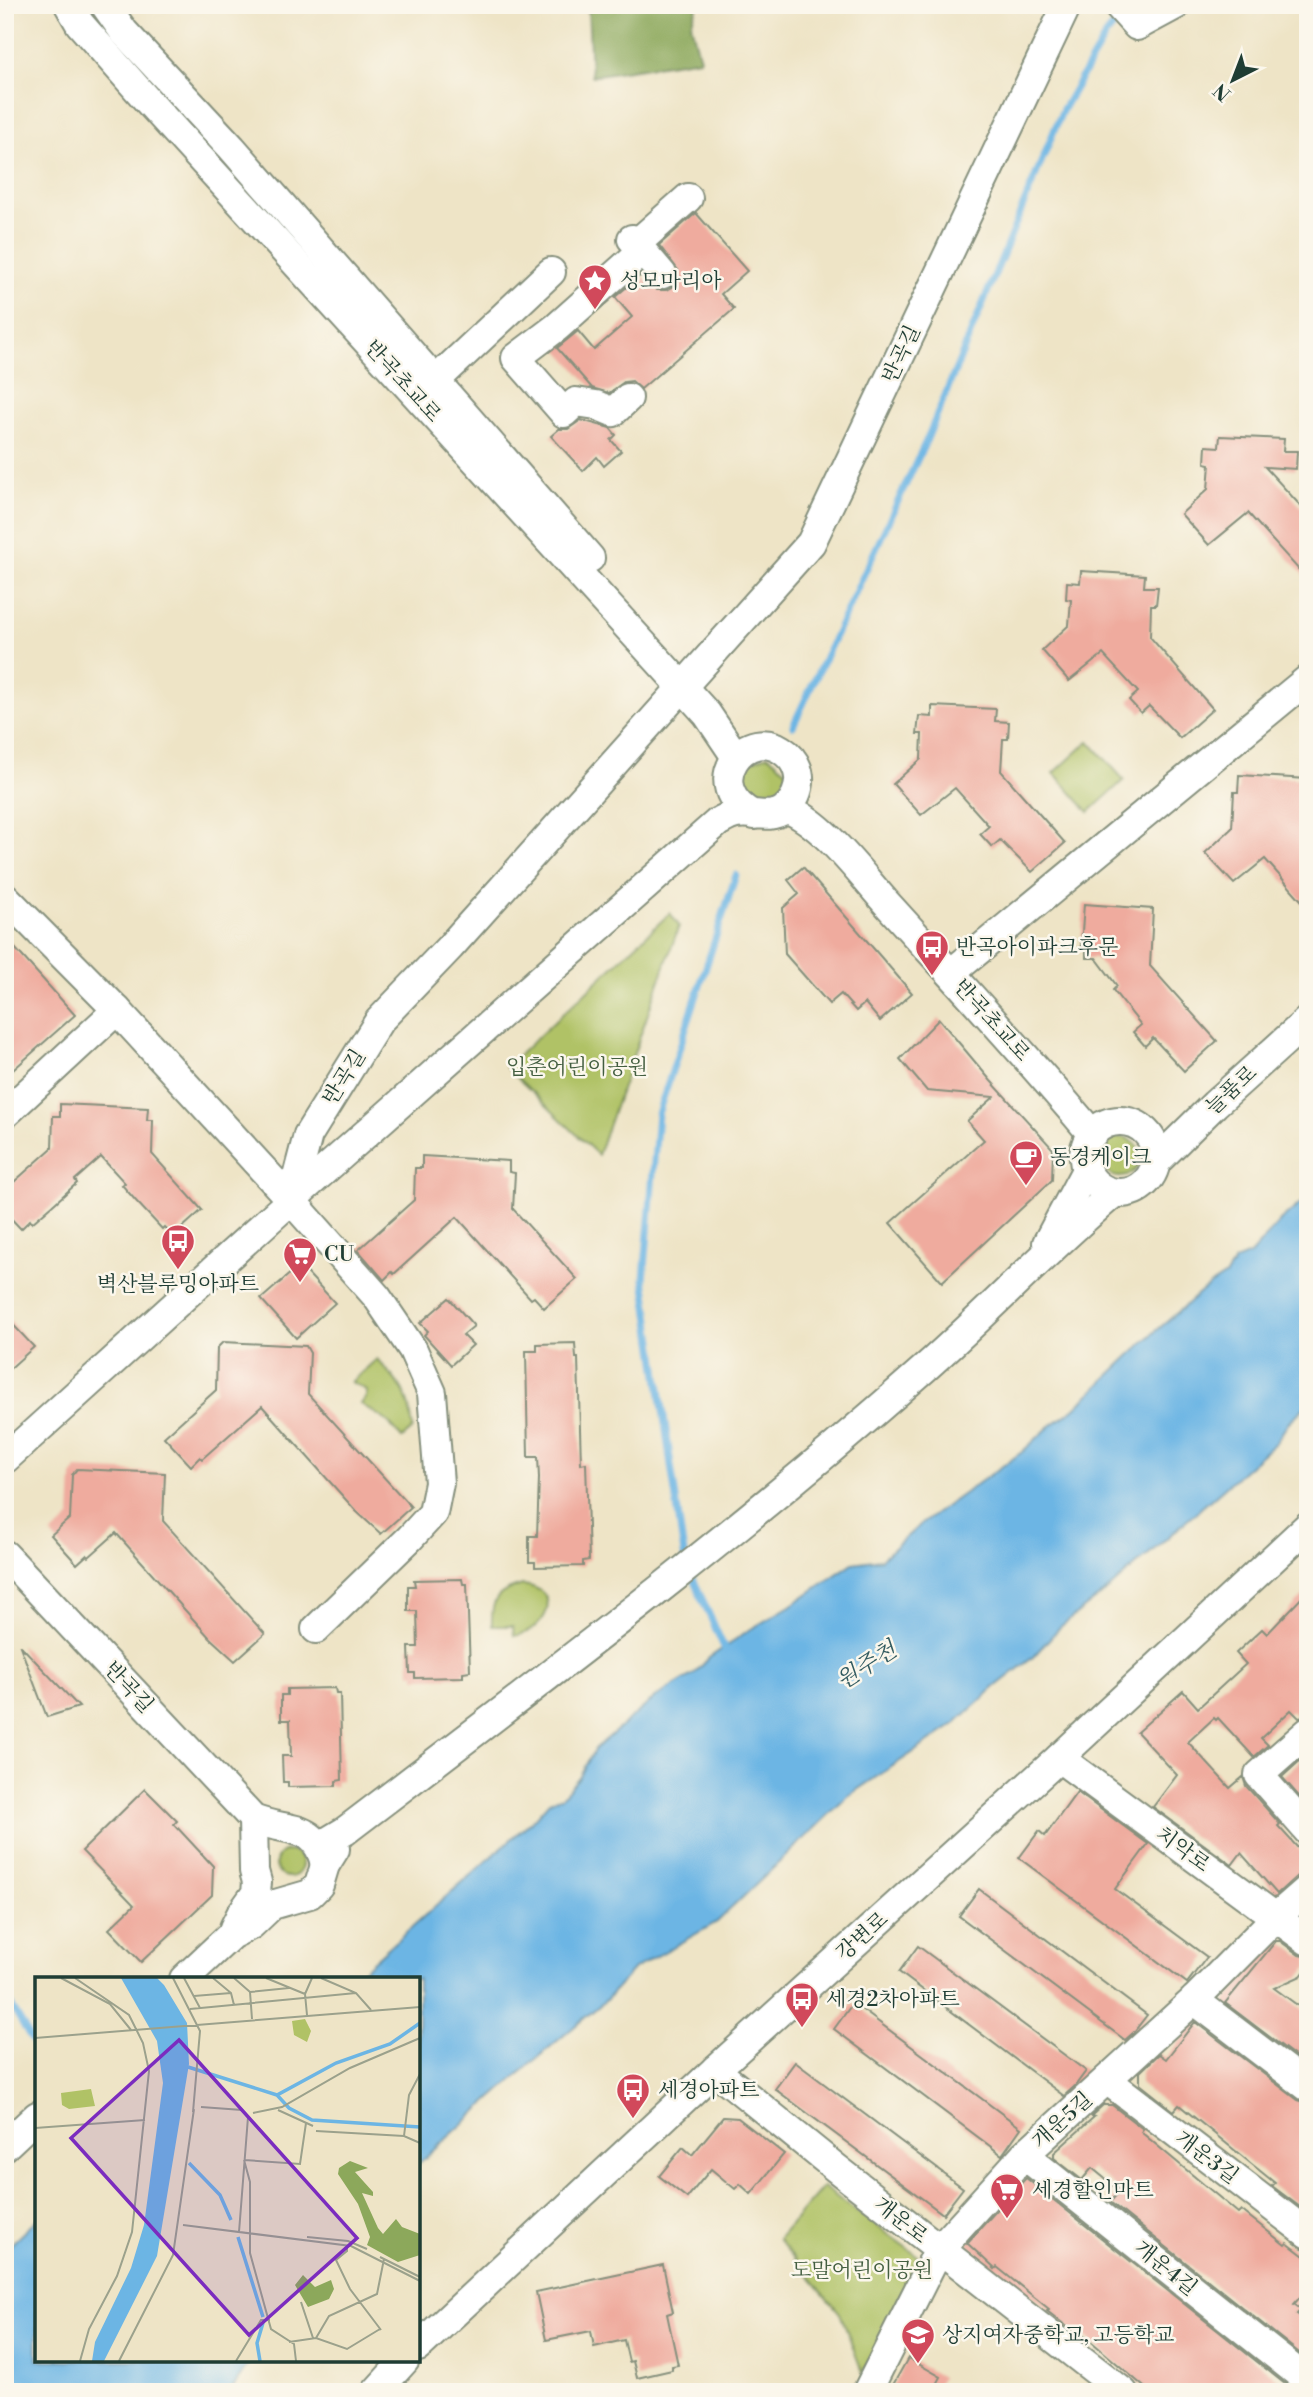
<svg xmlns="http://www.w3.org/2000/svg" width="1313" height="2397" font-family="'Libre Bodoni','Noto Serif KR',serif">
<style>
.green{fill:#b0c266;stroke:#68804d;stroke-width:2}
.forest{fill:#8ca85b;stroke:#567248;stroke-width:2}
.water{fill:#6cb5e4;stroke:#46798c;stroke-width:2}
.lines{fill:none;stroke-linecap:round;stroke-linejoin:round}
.stream{stroke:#6cb5e4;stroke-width:7}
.building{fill:#efab9e}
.minor-casing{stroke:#86907d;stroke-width:32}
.minor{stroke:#fff;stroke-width:28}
.labels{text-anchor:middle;stroke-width:5;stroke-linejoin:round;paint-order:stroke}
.poi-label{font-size:21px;fill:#1f3d34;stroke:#fbf7ec;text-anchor:start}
.street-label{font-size:21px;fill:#1f3d34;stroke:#fbf7ec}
.park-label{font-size:21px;fill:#435e40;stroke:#fbf7ec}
.water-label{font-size:23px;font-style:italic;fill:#325b60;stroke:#fbf7ec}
.inset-river{fill:none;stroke:#6cb5e4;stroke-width:3.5}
.inset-road{fill:none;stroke:#9ba18c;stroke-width:2}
.view{fill:#7b2cbf;fill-opacity:0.15;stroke:#7b2cbf;stroke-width:3.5}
.inset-edge{fill:none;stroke:#1f3d34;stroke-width:3.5}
</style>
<rect width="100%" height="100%" fill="#fbf7ec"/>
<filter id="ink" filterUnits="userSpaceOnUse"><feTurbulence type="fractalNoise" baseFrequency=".0143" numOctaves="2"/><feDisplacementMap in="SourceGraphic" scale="14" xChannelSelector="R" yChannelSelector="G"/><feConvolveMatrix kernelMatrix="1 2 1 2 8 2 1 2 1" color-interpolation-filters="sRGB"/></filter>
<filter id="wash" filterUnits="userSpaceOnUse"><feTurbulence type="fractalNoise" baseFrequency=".00686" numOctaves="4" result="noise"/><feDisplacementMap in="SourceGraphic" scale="28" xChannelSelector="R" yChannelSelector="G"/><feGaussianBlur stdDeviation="1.57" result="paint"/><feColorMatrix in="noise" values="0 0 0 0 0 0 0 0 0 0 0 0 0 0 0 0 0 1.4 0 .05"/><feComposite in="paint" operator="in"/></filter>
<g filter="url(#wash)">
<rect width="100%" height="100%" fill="#eee4c6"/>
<g class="green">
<polygon points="1089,741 1124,780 1089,812 1054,773"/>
<polygon points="768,755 787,771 785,794 764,806 744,796 740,771 744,764"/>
<polygon points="670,913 679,926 598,1155 506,1067"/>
<circle cx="1120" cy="1157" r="20"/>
<path d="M 377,1359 C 401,1386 409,1392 413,1429 L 402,1438 L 387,1421 L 361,1404 L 366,1397 L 366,1390 L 351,1382 Z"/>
<path d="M 523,1585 C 566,1590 546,1632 514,1636 L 513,1626 L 492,1626 C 491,1599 496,1592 523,1585 Z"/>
<circle cx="289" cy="1864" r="13"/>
<polygon points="823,2187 918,2256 863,2374 840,2313 778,2239"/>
</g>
<polygon class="forest" points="588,5 698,5 691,24 700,59 591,76"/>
<g class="water">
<polygon points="1308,1197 1308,1404 1289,1422 1276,1442 1109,1589 1060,1627 1032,1658 995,1687 951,1727 848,1796 717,1922 634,1969 607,1999 537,2058 418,2164 418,1979 353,1979 535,1818 549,1802 563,1796 579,1777 595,1749 656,1697 695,1673 709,1658 746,1632 790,1606 853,1563 881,1559 920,1525 1022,1452 1049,1427 1074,1409 1148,1338 1206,1288 1226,1275 1235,1261 1250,1255 1281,1220"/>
<polygon points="37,2219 37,2360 251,2360 230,2392 5,2392 5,2250"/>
</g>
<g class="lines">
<g class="stream">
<polyline points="793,726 927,439 1063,109 1106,35 1122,16"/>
<polyline points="685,1561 644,1279 658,1114 736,875"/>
<polyline points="690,1572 727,1654"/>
<polyline points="5,1995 37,2049"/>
</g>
</g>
<g id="blocks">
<g class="building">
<polygon points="696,213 747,271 721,294 734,309 641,389 632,381 624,382 609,393 592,388 557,348 578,331 594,350 632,317 615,297 641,275 657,290 666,290 673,286 678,279 678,270 659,245"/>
<polygon points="581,420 610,428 616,435 611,440 621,451 604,466 597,457 583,471 551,436 559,429 568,429"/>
<polygon points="1220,436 1284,439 1283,451 1297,451 1296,469 1265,467 1308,514 1308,580 1248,513 1209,545 1181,514 1208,489 1210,464 1205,463 1206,446 1219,447"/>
<polygon points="1081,571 1145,575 1144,587 1158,587 1156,605 1151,605 1150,637 1213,709 1180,738 1149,706 1141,713 1129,700 1138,692 1103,654 1069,681 1042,650 1069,625 1071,600 1066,599 1067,582 1080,583"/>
<polygon points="932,706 996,709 995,721 1009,722 1008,739 1003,739 1001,771 1065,843 1032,872 1000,840 992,847 980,834 989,826 955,788 921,815 893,784 921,759 922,734 917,734 919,716 932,717"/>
<polygon points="1239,775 1308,779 1305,836 1308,839 1308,908 1265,859 1234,884 1205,853 1232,828 1234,792 1238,792"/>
<polygon points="803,867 912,993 880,1021 865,1003 856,1011 841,994 829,1004 785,954 783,908 799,894 788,880"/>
<polygon points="1084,904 1153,909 1150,966 1217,1041 1184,1071 1153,1038 1145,1046 1133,1032 1141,1025 1113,990 1117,986 1096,958 1086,958 1086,946 1081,946"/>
<polygon points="5,937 75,1015 5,1077"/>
<polygon points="939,1019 991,1081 1053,1149 1052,1180 942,1282 890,1223 984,1140 967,1121 994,1097 927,1091 900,1059"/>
<polygon points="60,1104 148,1108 147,1120 153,1120 152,1154 202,1210 173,1236 164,1227 162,1229 136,1201 122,1185 125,1183 101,1157 75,1180 77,1183 55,1203 32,1223 30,1220 21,1229 5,1212 5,1190 52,1148 53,1116 60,1116"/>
<polygon points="422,1156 509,1161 509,1172 515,1173 513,1209 577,1279 544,1308 534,1297 531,1299 457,1217 394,1274 392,1272 384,1280 358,1250 414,1200 415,1168 422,1168"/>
<polygon points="300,1265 335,1303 296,1338 261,1299"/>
<polygon points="449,1298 474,1326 463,1335 473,1345 451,1365 424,1335 428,1331 420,1323"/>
<polygon points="5,1316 34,1347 5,1373"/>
<polygon points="223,1342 306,1346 310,1353 308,1394 411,1507 381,1534 356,1511 262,1406 202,1459 200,1457 191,1466 164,1437 216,1390 217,1348"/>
<polygon points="575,1343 576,1358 578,1358 581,1464 586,1463 589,1560 583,1561 583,1566 535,1567 535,1562 529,1562 529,1536 537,1536 539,1478 538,1457 528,1457 526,1351 537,1351 537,1344"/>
<polygon points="77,1469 165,1473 163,1521 265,1634 235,1661 210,1638 116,1533 89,1557 87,1555 77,1564 51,1535 70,1518 72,1475"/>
<polygon points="462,1579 463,1584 467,1584 470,1671 463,1672 463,1677 415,1678 415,1673 410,1673 409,1647 418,1647 417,1611 408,1611 408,1586 415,1586 414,1580"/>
<polygon points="1308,1591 1308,1716 1299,1718 1291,1710 1261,1738 1268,1745 1254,1757 1218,1718 1216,1720 1214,1718 1188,1742 1230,1788 1243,1777 1246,1786 1280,1824 1278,1826 1308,1859 1308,1873 1297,1876 1277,1894 1241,1853 1232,1865 1153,1807 1177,1775 1137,1732 1183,1691 1198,1708 1246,1664 1236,1653 1262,1629 1267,1634"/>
<polygon points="20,1646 21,1646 79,1707 47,1717"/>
<polygon points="335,1688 336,1693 340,1693 342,1780 336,1781 336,1786 288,1787 288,1782 283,1782 282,1756 291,1756 290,1720 281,1720 281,1695 287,1695 287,1689"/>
<polygon points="1303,1758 1308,1763 1308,1799 1304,1802 1282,1777"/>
<polygon points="145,1789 177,1821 174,1824 213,1866 212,1895 141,1962 109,1929 134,1905 82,1851"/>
<polygon points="1077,1792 1148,1844 1115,1889 1207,1957 1187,1983 1019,1858 1039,1831 1045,1836"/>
<polygon points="979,1889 1147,2015 1133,2033 1125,2040 959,1916"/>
<polygon points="1276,1941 1280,1941 1299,1955 1308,1957 1308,1967 1301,1976 1274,1988 1308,2013 1308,2066 1225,2003"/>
<polygon points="918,1946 1086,2071 1075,2086 1064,2096 899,1972"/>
<polygon points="853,2003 1021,2128 1002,2155 834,2029"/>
<polygon points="1195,2022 1298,2100 1308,2103 1308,2213 1272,2186 1275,2183 1179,2105 1174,2111 1140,2084 1140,2072 1159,2054 1166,2059"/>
<polygon points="795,2062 963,2188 943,2214 775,2089"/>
<polygon points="1103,2105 1112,2105 1143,2129 1141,2132 1238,2213 1241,2210 1285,2245 1287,2243 1308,2259 1308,2288 1294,2304 1301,2309 1297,2314 1308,2322 1308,2360 1110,2202 1120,2191 1092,2168 1082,2180 1054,2158 1054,2153 1094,2117 1091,2116"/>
<polygon points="723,2117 738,2118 784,2154 751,2194 740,2184 735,2189 711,2169 687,2198 659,2176 683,2147 692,2155"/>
<polygon points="1026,2178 1295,2392 1150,2392 1085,2336 1082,2339 1070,2329 1047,2311 1049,2309 997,2267 995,2269 967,2243"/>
<polygon points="663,2265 673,2312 667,2314 678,2365 672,2366 672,2370 637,2378 633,2361 629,2362 624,2340 594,2347 591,2331 546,2340 536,2292"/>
<polygon points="908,2358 941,2377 933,2392 889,2392"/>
</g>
</g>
</g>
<g filter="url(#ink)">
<use href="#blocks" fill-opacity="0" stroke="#86907d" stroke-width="2"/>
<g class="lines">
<g class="minor-casing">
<g id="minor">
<polyline points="69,5 80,24 147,100 707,714 736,757"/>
<polyline points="105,5 124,32 232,148 590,558"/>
<polyline points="1118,5 1137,26 1176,5"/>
<polyline points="632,239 662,274"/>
<polyline points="636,244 688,198"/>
<polyline points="435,381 551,272"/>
<polyline points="628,398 613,412 596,405 576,402 564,413 516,358 557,327 642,251"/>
<path d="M 786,808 C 825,824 861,875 890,907 C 958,982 1027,1056 1092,1134"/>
<polyline points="5,897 117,1010 291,1200 377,1297 413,1350 432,1393 439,1483 433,1513 410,1538 316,1629"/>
<polyline points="951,973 1308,679"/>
<polyline points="5,1114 117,1010"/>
<circle cx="1120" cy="1157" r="36"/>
<polyline points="1156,1162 1215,1104 1308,1020"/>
<polyline points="291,1200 308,1135 379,1021 450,947 811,543 1067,5"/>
<polyline points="1047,1243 1086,1170"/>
<path d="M 5,1459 L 291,1200 L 718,822 C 724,819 730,815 737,814 C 754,811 768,820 784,810 C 794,802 800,789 799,777 C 798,768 794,760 787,754 C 747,719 697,787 754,815"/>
<path d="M 5,1555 L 253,1819 C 287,1833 316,1821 325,1865"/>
<polyline points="1308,1732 1259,1775 1308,1831"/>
<polyline points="1059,1758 1308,1941"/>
<path d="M 320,1846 L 345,1831 C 538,1684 734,1537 916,1376 C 984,1317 1045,1251 1114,1193"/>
<polyline points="234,1928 241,1914 256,1893 257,1882 254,1871 253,1819"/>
<polyline points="184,1979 231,1935 251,1925 272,1905 310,1894 319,1885 325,1865 335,1849"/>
<polyline points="1194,2000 1308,2087"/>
<polyline points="715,2070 836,2168 1123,2392"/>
<polyline points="1107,2080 1308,2234"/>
<polyline points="5,2146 37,2116"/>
<polyline points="1024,2155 1308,2381"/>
<polyline points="418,2347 715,2070 1059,1758 1308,1526"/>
<polyline points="376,2392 405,2360"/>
<polyline points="867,2392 939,2249 1024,2155 1194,2000 1276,1917 1308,1889"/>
</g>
</g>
<use href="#minor" class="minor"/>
</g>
</g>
<defs>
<g id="sight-pin" transform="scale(1.75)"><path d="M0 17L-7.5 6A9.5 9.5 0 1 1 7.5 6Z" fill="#d1495b" stroke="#fbf7ec"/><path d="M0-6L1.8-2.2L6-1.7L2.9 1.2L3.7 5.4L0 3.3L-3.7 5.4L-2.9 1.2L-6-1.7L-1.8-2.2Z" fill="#fff"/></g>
<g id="bus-pin" transform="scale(1.75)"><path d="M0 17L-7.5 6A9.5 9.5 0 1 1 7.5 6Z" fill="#d1495b" stroke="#fbf7ec"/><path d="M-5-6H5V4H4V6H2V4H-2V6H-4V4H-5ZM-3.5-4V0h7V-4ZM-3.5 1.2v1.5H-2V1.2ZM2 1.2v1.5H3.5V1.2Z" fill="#fff"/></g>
<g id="cafe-pin" transform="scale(1.75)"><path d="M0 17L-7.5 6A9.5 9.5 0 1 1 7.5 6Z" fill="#d1495b" stroke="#fbf7ec"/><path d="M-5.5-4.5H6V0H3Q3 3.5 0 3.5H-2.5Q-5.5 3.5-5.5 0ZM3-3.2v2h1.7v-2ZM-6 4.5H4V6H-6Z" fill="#fff"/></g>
<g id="supermarket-pin" transform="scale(1.75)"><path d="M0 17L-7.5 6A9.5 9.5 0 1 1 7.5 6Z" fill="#d1495b" stroke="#fbf7ec"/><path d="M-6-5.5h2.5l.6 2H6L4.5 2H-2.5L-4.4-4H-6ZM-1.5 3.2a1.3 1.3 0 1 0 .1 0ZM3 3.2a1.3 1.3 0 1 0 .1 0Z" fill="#fff"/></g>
<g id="school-pin" transform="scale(1.75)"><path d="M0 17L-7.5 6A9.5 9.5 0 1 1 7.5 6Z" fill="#d1495b" stroke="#fbf7ec"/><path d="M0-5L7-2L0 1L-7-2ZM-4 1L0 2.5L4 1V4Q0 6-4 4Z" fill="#fff"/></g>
</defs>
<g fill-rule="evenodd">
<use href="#sight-pin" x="595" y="281"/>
<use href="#bus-pin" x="932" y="947"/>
<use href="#cafe-pin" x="1026" y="1157"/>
<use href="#bus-pin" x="178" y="1241"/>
<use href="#supermarket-pin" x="300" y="1254"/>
<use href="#bus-pin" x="802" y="1999"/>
<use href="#bus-pin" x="633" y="2090"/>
<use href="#supermarket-pin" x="1007" y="2190"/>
<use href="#school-pin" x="918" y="2335"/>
</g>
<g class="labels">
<g class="poi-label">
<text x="620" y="288">성모마리아</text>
<text x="956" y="954">반곡아이파크후문</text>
<text x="1050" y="1164">동경케이크</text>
<text x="324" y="1261">CU</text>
<text x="178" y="1291" text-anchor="middle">벽산블루밍아파트</text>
<text x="826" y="2006">세경2차아파트</text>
<text x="658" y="2097">세경아파트</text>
<text x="1032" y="2197">세경할인마트</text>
<text x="942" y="2342">상지여자중학교, 고등학교</text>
</g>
<g class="street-label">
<text transform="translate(901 354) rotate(-65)" y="7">반곡길</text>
<text transform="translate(403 381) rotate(48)" y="7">반곡초교로</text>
<text transform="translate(992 1020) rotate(48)" y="7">반곡초교로</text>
<text transform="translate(344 1077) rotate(-58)" y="7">반곡길</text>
<text transform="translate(1231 1090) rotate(-43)" y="7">늘품로</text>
<text transform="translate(129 1687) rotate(47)" y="7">반곡길</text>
<text transform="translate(1183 1849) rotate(36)" y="7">치악로</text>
<text transform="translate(862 1936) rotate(-42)" y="7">강변로</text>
<text transform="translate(1062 2120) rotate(-42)" y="7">개운5길</text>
<text transform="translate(1207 2157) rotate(37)" y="7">개운3길</text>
<text transform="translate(901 2220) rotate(38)" y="7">개운로</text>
<text transform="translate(1166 2268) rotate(39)" y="7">개운4길</text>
</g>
<g class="park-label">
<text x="577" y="1074">입춘어린이공원</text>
<text x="862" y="2277">도말어린이공원</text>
</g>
<g class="water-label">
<text transform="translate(866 1665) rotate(-33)" y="8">원주천</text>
</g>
</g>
<g transform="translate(35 1977)">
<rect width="385" height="385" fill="#eee4c6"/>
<path d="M 270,42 L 276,54 L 272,65 L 259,58 L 257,44 ZM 56,112 L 60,129 L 34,132 L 27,128 L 26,116 Z" fill="#b0c266"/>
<path d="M 315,184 L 333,191 L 320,195 L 338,215 L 338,219 L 327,216 L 343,251 L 348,257 L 361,242 L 367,250 L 385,257 L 385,278 L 363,285 L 332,268 L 335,260 L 323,227 L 303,197 L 304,191 ZM 268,298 L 280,310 L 296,303 L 299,312 L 294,322 L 273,330 L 260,308 Z" fill="#8ca85b"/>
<path d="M 86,1 L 122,1 L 129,8 L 152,46 L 154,87 L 122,279 L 69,384 L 57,384 L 60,365 L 96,291 L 109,248 L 128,106 L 122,64 Z" fill="#6cb5e4"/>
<path class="inset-river" d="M 153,90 L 242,118 L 301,86 L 355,67 L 385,46M 242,118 L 254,131 L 277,143 L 385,150M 154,186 L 185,218 L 196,243M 203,260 L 228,340M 225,384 L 222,366 L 228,346"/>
<path class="inset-road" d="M 26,1 L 75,27 L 96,53M 40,1 L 94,38 L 108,66 L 114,94 L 97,255 L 82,299 L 54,352 L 45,384M 138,1 L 165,54 L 158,135M 149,1 L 165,31M 178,1 L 196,16 L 199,28M 199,1 L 215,15 L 217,42M 231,1 L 270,17M 286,1 L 321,16 L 336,33M 215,15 L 254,11M 159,19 L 196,16M 155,32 L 321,16M 272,38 L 270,17 L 277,1M 0,61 L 385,30M 166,130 L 207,133 L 213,140 L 204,255M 243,133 L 278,149M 218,136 L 247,130 L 315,91 L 385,61M 0,151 L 110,143M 281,154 L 369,159 L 385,166M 369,159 L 374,118 L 385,97M 209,183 L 215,205 L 215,276 L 236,352 L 259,367 L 261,384M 209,183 L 265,187 L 271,146M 148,248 L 316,269 L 385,304M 272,260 L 313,264 L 332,272M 312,268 L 312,274 L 301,283 L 315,312 L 346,353M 345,280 L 385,300M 266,325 L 278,361M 281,361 L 294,339 L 342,317 L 349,282M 254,365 L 281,361 L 312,372 L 345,352M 84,384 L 138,278 L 159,132M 201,384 L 226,343 L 235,343"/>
<path class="view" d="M 144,63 L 322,261 L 214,358 L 36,161 Z"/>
<rect width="385" height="385" class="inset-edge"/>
</g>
<rect width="1313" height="2397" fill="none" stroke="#fbf7ec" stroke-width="28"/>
<g transform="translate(1233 80) rotate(222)" stroke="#fbf7ec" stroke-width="5" paint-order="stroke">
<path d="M0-5L12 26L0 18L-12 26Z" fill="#1f3d34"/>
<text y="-10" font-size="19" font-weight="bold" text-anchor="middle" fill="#1f3d34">N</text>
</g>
</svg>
